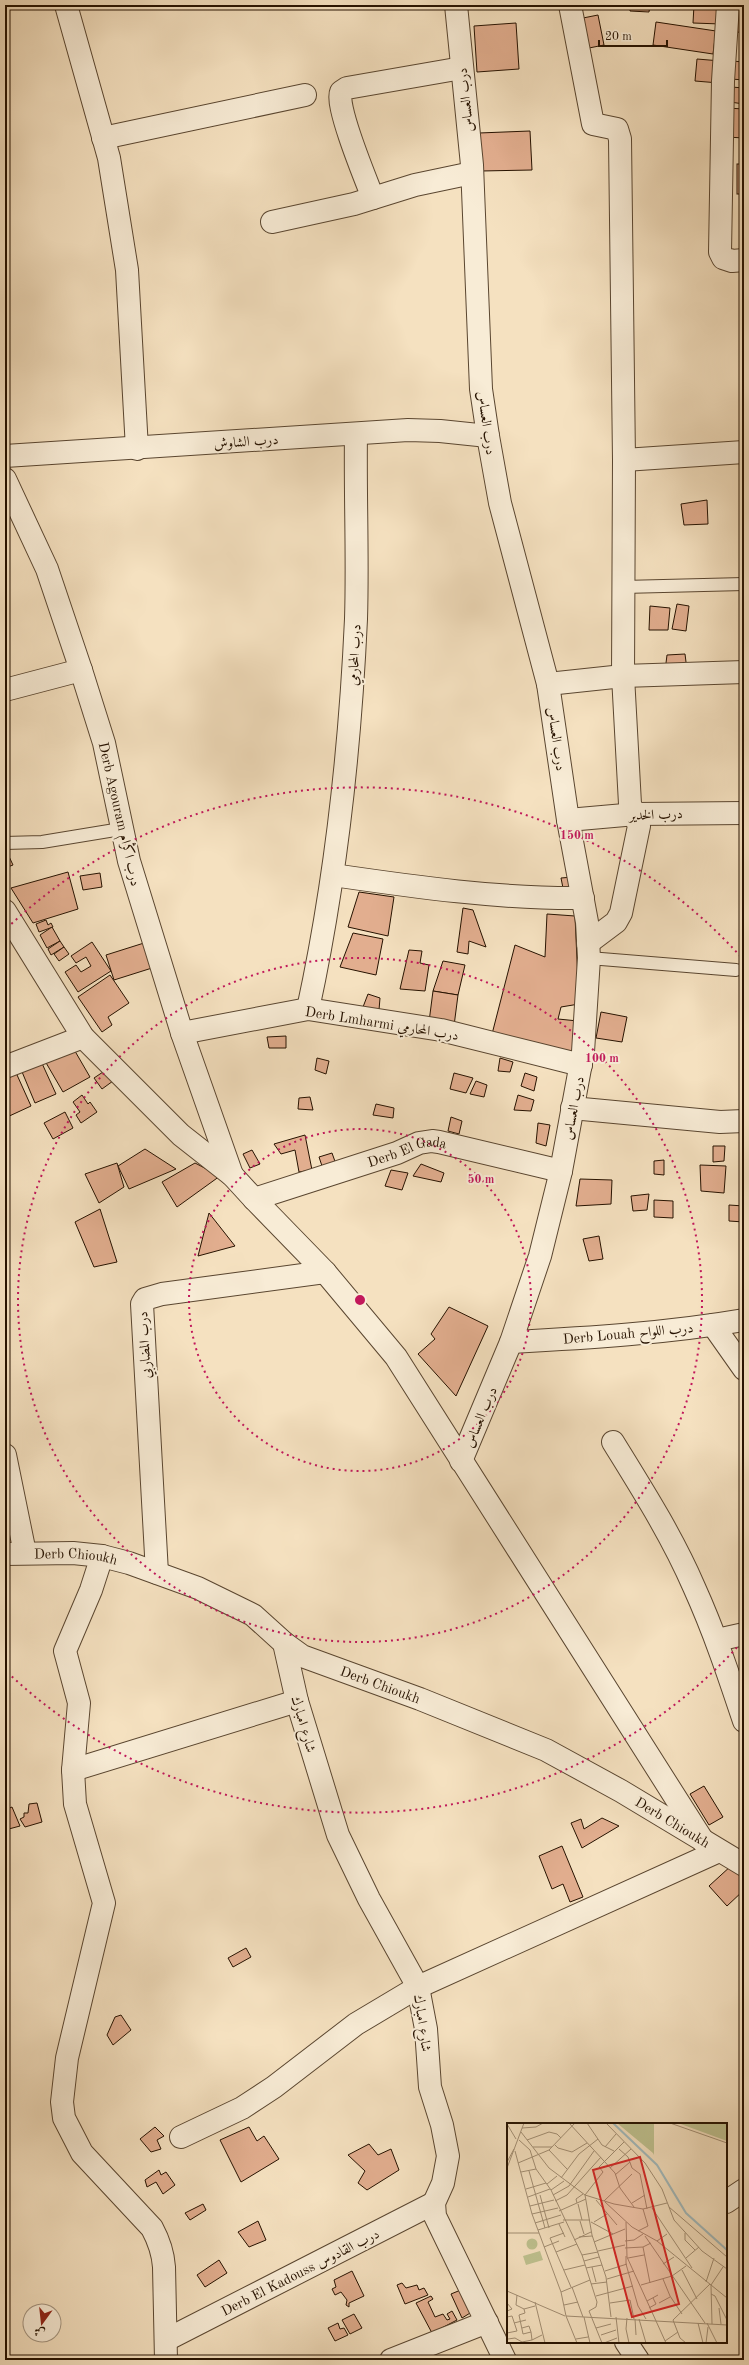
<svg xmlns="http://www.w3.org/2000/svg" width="749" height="2365" font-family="'Old Standard TT',Amiri,serif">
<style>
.building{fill:#e2ae8f;stroke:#261200}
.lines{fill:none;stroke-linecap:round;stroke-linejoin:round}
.lane-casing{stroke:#5a4630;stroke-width:14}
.street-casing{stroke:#5a4630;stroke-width:24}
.lane{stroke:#f8ecd6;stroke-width:12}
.street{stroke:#f8ecd6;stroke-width:22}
.ring{fill:none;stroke:#c2185b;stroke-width:2;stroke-dasharray:2 4}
.labels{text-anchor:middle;stroke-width:4;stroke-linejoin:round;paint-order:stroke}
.street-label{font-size:14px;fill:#261200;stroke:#f8ecd6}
.inset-river{fill:none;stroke:#a2bbbe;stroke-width:2}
.inset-road{fill:none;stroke:#a28e73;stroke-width:1}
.view{fill:#d62828;fill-opacity:0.15;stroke:#d62828;stroke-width:2}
.inset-edge{fill:none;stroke:#261200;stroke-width:2}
.centre{fill:#c2185b;stroke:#f8ecd6;stroke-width:2}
.ring-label{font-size:12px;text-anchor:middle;font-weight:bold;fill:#c2185b;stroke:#f8ecd6;stroke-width:4;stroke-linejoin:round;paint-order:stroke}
</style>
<rect width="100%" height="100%" fill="#f5e1c0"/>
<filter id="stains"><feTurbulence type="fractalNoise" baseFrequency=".005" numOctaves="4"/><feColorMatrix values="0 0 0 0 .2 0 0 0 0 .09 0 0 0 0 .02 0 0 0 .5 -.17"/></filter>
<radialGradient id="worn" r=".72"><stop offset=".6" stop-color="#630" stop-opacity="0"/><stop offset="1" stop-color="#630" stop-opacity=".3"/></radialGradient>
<g class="building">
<polygon points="630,5 650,5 649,12 630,11"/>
<polygon points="694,5 721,5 721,24 693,23"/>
<polygon points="737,5 744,5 744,34 729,29"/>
<polygon points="598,15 604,45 584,49 578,19"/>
<polygon points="656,22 716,31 713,54 653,45"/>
<polygon points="516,23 519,69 477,72 474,26"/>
<polygon points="697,59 721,61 719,83 695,81"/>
<polygon points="732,61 744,62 744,80 731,79"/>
<polygon points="731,87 744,88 744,104 730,102"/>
<polygon points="727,108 744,109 744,138 727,137"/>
<polygon points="530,131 532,170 481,171 479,133"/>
<rect x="737" y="164" width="7" height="30"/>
<polygon points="707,500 708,524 684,525 681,504"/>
<polygon points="677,604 689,606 686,631 672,629"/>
<polygon points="650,606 670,608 668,630 649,630"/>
<polygon points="685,654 687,670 665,671 667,655"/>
<polygon points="5,848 13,865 5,868"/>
<polygon points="68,872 78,909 33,923 11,888"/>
<polygon points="100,873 102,887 83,890 80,876"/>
<polygon points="573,877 576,893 564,893 561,878"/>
<polygon points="359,892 394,897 388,936 348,927"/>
<polygon points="463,908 473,910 486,947 469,941 468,954 457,952"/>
<polygon points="547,914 575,916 579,1004 561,1007 558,1019 578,1021 579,1061 491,1038 515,945 545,957"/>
<polygon points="46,920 48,925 51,923 53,927 39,932 36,924"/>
<polygon points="52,927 60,941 47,948 40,935"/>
<polygon points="353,933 383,939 376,975 340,967"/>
<polygon points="60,941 64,947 51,955 48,949"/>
<polygon points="92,942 111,971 78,992 65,972 76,965 81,972 91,966 86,957 76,963 71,956"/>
<polygon points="144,943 152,968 114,980 106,955"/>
<polygon points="64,947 69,954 59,961 54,954"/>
<polygon points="409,950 422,951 420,963 429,965 425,991 400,989"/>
<polygon points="443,961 465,965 458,995 433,991"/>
<polygon points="110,975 129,1003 108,1017 112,1025 102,1032 78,997"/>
<polygon points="433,991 458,995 454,1026 429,1022"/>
<polygon points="368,994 380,998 379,1010 363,1007"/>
<polygon points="601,1012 627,1017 622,1042 596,1038"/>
<polygon points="286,1036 286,1048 269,1048 267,1037"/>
<polygon points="72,1046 90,1077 63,1092 45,1061"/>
<polygon points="317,1058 329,1061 326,1074 315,1070"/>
<polygon points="500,1058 513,1062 510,1072 498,1071"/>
<polygon points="40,1059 56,1094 35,1103 20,1067"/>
<polygon points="13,1066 31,1106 5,1118 5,1070"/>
<polygon points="106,1070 113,1081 102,1089 94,1078"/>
<polygon points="454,1073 473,1078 466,1093 450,1089"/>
<polygon points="525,1073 537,1077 534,1091 521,1086"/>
<polygon points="476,1081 487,1085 484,1097 470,1094"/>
<polygon points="82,1095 88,1104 90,1102 97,1112 81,1123 76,1115 80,1112 73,1102"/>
<polygon points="518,1095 534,1100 531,1111 514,1110"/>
<polygon points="310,1097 313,1110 298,1109 299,1098"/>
<polygon points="376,1104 394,1108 393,1118 373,1115"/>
<polygon points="65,1112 73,1128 53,1139 44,1123"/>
<polygon points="451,1117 462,1121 459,1134 448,1131"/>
<polygon points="538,1123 550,1125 546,1146 536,1143"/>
<polygon points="305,1135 312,1170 299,1172 295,1150 281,1154 274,1144"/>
<polygon points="713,1146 725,1146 724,1161 713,1162"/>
<polygon points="145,1149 176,1169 129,1189 118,1166"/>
<polygon points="252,1150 260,1164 250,1168 243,1154"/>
<polygon points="332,1153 337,1167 324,1172 319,1157"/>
<polygon points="664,1160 664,1175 654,1174 654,1161"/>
<polygon points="117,1163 124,1187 99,1203 85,1174"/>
<polygon points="195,1163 220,1176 177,1207 162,1182"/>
<polygon points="421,1164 444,1173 441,1182 413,1176"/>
<polygon points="700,1165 726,1166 724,1193 701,1191"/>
<polygon points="391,1170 408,1173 402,1190 385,1186"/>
<polygon points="580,1179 612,1180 611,1204 576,1206"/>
<polygon points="649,1194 647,1210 633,1211 631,1196"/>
<polygon points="654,1200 673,1201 673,1218 654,1217"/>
<polygon points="729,1205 744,1206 744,1222 729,1221"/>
<polygon points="100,1209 117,1262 94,1267 75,1222"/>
<polygon points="209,1213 235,1246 198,1256"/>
<polygon points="599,1236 603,1259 589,1261 583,1239"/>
<polygon points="449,1307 488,1326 456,1396 418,1354 435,1339 431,1334"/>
<polygon points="704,1786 723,1817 709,1825 690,1794"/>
<polygon points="37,1803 42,1822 25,1827 20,1819 24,1817 24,1813 28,1813 29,1804"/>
<polygon points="12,1807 20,1826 5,1830 5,1810"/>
<polygon points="602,1818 619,1826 582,1848 571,1823 581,1819 584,1829"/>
<polygon points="562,1846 583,1897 570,1902 563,1884 552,1889 539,1856"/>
<polygon points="732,1865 744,1878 744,1890 727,1906 709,1886"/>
<polygon points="246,1948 251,1957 233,1967 228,1958"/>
<polygon points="121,2015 131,2030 113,2045 107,2035 115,2017"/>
<polygon points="155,2127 164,2136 157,2140 161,2149 151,2152 140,2139"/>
<polygon points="249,2127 257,2141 264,2136 279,2159 241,2182 220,2140"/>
<polygon points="369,2144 378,2155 391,2149 399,2170 367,2190 358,2183 365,2171 348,2155"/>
<polygon points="159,2170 161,2175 166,2172 175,2185 163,2194 156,2182 147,2187 145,2180"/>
<polygon points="203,2204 206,2210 190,2220 185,2213"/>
<polygon points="258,2221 266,2240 249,2247 238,2232"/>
<polygon points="219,2260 227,2273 205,2287 197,2275"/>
<polygon points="352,2271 364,2296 349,2303 349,2307 346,2305 347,2300 341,2292 335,2295 332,2289 336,2287 334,2280"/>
<polygon points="402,2283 406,2288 417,2285 419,2290 424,2288 428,2295 405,2304 397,2285"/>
<polygon points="468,2287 475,2310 462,2318 451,2294"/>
<polygon points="431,2296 433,2299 428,2302 435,2317 443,2314 447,2320 450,2319 447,2314 452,2311 457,2320 432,2333 416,2303"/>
<polygon points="354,2314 362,2328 350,2334 342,2320"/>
<polygon points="338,2323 340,2329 344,2328 348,2335 335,2341 328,2328"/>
</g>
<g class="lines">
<g class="lane-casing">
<g id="lane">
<polyline points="623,587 744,584"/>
<polyline points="5,843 42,842 121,829"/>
<polyline points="589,958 736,970"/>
</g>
</g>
<g class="street-casing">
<g id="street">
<polyline points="66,5 109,158 127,270 137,449"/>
<polyline points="456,5 472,165 481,389 488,436 500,503 548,684 568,820 587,922 589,958 583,1052 561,1171 540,1256 511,1342 461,1461"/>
<polyline points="570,5 593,124 617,129 620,139 624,460 623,676 630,804 639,826 621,913 616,922 588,943"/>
<polyline points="728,5 723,81 720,252 723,258 732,261 744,260"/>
<polyline points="103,138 305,95"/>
<path d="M 373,198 C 366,180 335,105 341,92 L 347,88 L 462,68"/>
<polyline points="272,222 354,204 415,185 472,173"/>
<polyline points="5,456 408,430 440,431 488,436"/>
<polyline points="624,460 744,452"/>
<polyline points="5,479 47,569 81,670 104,743 129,861 182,1033 232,1175"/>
<polyline points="548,684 623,676 744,672"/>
<polyline points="5,690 81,670"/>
<polyline points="568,820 636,814 744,813"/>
<path d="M 333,875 C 415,887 500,899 583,898"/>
<polyline points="5,911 83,1037 181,1135 232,1175 254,1199 325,1272 396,1357 703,1841"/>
<path d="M 308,1009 C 336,880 350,750 356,619 C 358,557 355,496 356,434"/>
<polyline points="182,1033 308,1009 441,1030 581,1065"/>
<polyline points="5,1067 83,1037"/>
<polyline points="572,1108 720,1122 744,1121"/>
<path id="s1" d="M 254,1199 L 397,1153 L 419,1143 L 432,1141 L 439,1142 L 561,1171"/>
<polyline points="713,1325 744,1369"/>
<path d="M 511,1342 C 589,1338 668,1333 744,1320"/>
<path d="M 613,1442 C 642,1489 672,1536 694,1587 C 714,1631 729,1676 744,1721"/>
<polyline points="5,1455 25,1553"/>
<path id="s2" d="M 5,1554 L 73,1553 L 102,1556 L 129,1563 L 198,1588 L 253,1615 L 284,1643 L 302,1656 L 420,1699 L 546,1750 L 621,1791 L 744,1865"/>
<path d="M 102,1556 L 91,1590 L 65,1651 L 79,1703 L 73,1770 L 75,1804 L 104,1903 L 67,2058 L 62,2102 L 64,2118 L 82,2153 L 152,2228 C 159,2241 163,2252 164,2267 L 166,2360"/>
<polyline points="157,1573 142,1304 145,1299 162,1294 325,1272"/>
<polyline points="717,1640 744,1634"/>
<polyline points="284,1643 297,1701 338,1835 369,1899 418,1987 426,2029 430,2087 442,2125 448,2156 443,2183 434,2203 435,2216 505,2360"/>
<polyline points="73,1770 297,1701"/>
<polyline points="181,2137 242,2108 274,2087 356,2024 418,1987 719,1851"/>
<polyline points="726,2202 744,2190"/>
<polyline points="166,2340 434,2203"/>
<polyline points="626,2342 638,2360"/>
<polyline points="391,2360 487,2322"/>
</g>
</g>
<use href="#lane" class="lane"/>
<use href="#street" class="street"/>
</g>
<g class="ring">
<circle cx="360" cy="1300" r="171"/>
<circle cx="360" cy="1300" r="342"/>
<path d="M741 1643A513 513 0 0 1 7 1672M7 928A513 513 0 0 1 741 957"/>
</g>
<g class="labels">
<g class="street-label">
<text transform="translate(465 100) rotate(-96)" y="5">درب العساس</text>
<text transform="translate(487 423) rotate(82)" y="5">درب العساس</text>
<text transform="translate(246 441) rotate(-4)" y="5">درب الشاوش</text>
<text transform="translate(354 655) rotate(-87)" y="5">درب المحارمي</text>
<text transform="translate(557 739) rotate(82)" y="5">درب العساس</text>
<text transform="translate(120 814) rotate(77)" y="5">Derb Agouram درب اڭرام</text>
<text transform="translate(656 814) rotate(-2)" y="5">درب الخدير</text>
<text transform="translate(382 1023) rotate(9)" y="5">Derb Lmharmi درب المحارمي</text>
<text transform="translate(573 1108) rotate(-79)" y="5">درب العساس</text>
<text dy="5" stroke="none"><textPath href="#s1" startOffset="161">Derb El Gada</textPath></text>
<text transform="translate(628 1333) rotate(-5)" y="5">Derb Louah درب اللواح</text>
<text transform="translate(144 1345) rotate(-93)" y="5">درب المضاربي</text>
<text transform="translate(480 1417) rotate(-67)" y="5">درب العساس</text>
<text dy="5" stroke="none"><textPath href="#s2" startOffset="71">Derb Chioukh</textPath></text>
<text dy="5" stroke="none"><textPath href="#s2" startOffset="407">Derb Chioukh</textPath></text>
<text transform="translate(304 1724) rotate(74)" y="5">شارع امبارك</text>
<text dy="5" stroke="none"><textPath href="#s2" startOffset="731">Derb Chioukh</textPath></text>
<text transform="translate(423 2023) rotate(82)" y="5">شارع امبارك</text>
<text transform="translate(300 2272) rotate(-27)" y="5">Derb El Kadouss درب القادوس</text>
</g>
</g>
<g transform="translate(507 2123)">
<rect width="220" height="220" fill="#f5e1c0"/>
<path d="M 110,0 L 147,0 L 147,32 L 146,30 ZM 171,0 L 220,0 L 220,18 ZM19.5 121a5.5 5.5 0 1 1 11 0a5.5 5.5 0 1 1-11 0ZM 33,128 L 36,137 L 19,142 L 16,133 Z" fill="#bfc290"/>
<path class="inset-river" d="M 106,0 L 150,42 L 179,90 L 220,127"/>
<path class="inset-road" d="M 62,0 L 108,50 L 113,65 L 127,84M 80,0 L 95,22 L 107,28M 99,0 L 138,40 L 155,66 L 162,84 L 220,134M 163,0 L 220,20M 0,1 L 9,16M 15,5 L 29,4 L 36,0M 14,9 L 42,45 L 78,72 L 107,81 L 136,86 L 160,80M 12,17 L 23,27 L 29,46 L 44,67 L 75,132 L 90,179 L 89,184 L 82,188 L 95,220M 20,17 L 42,9 L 50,11 L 54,15M 48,22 L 51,25 L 65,29 L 80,20M 26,24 L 45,24M 98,24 L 109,11M 112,26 L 121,34 L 125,45 L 133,51 L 140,86M 42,27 L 60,46M 8,28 L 25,91 L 54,169 L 59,193 L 70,220M 0,39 L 7,26M 11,40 L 42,27 L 68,0M 0,45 L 17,0M 103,45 L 124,26M 22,48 L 38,105M 14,49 L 29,46M 108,52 L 123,39M 54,55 L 72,31 L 91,16M 40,61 L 50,53M 19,66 L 39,60M 44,67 L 57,58M 33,72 L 42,105M 46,72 L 62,63 L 87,28M 78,72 L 85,112 L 99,154 L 104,194M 78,72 L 96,49 L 92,44 L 117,19M 21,74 L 43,66M 89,77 L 110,102M 48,78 L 60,72 L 94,34M 97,78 L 125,51M 98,79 L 125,104 L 150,118 L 220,175M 70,80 L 69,76 L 76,71M 125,80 L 138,72M 71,81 L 75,97M 23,83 L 47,77M 162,84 L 167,97 L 177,108 L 195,128 L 220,146M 145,85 L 185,145M 52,88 L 79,76M 25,91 L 51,85M 56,97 L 83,97M 73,98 L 77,111M 84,99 L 106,111M 87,99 L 100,91M 119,99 L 120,134 L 159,220M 28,100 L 54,92M 52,101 L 58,114M 31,107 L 57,99M 131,108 L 141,103 L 136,86M 0,110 L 32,110M 57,110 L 43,115 L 64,164M 178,110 L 178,117 L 188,127M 138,113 L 198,200M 72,114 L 85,113M 67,117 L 84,109M 118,118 L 127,117 L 136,111M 150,118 L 160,111M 87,119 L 118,106M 37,124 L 52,118M 136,124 L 143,160M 118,125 L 136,124 L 144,120M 91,128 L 118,122M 49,129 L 70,121M 75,132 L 91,129M 119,133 L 119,141 L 131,183 L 139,196M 121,135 L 137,132M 179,135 L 192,124M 77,138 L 92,134M 156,141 L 167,134M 85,144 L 89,159M 79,145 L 95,142M 57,147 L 78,142M 175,147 L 190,176M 98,148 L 120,141M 100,156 L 127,148M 156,156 L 163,173 L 175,191M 199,159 L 207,135M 84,161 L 100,159M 134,162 L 165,153 L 179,143M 65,164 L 76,194M 0,168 L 58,193M 54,169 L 83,157M 204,171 L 208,173 L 220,197M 10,172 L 9,182 L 17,186 L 28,183M 89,173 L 126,163M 140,178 L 151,172M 28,179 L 38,220M 0,180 L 5,186 L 0,188M 103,180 L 123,177 L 127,196M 152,180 L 163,174M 57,182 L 71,179M 142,185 L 149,181 L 146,175M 212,185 L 214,201M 17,186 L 18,190 L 12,192 L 16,211 L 24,209 L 25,217 L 35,212M 59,193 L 220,202M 0,194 L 5,193 L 10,208 L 0,210M 77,194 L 83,220M 109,194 L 112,220M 120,195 L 119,206 L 122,220M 128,196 L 129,212M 132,196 L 139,220M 7,200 L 19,197M 191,200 L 196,220M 200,200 L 210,220M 205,201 L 204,162 L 216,144M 15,205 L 22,203 L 24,209M 89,205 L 104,201M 94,212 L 109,207M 1,216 L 8,215 L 15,219 L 25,217M 69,216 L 81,214M 158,218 L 171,209M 97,220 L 110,215M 179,220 L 173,215 L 166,197 L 203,161M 199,220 L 201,204"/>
<path class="view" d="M 133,34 L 172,181 L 125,194 L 86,47 Z"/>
<rect width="220" height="220" class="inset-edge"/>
</g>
<circle cx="360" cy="1300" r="6" class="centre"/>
<g class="ring-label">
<text x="577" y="839">150 m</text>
<text x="602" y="1062">100 m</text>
<text x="481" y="1183">50 m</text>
</g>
<rect width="749" height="2365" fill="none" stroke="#f5e1c0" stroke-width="20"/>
<rect x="6" y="6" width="737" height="2353" fill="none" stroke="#261200" stroke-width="2"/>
<rect x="10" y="10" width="729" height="2345" fill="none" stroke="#261200"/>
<g transform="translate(42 2323) rotate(195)"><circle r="19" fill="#f8ecd6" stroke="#a49580"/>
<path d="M0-3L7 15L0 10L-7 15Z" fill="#8f2418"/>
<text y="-6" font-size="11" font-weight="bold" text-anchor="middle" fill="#261200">ش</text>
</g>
<path d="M599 40v6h68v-6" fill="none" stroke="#261200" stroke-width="2"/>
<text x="605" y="40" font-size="12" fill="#261200" stroke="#f8ecd6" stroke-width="3" paint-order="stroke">20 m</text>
<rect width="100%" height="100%" filter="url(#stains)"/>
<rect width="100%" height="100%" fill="url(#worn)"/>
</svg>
